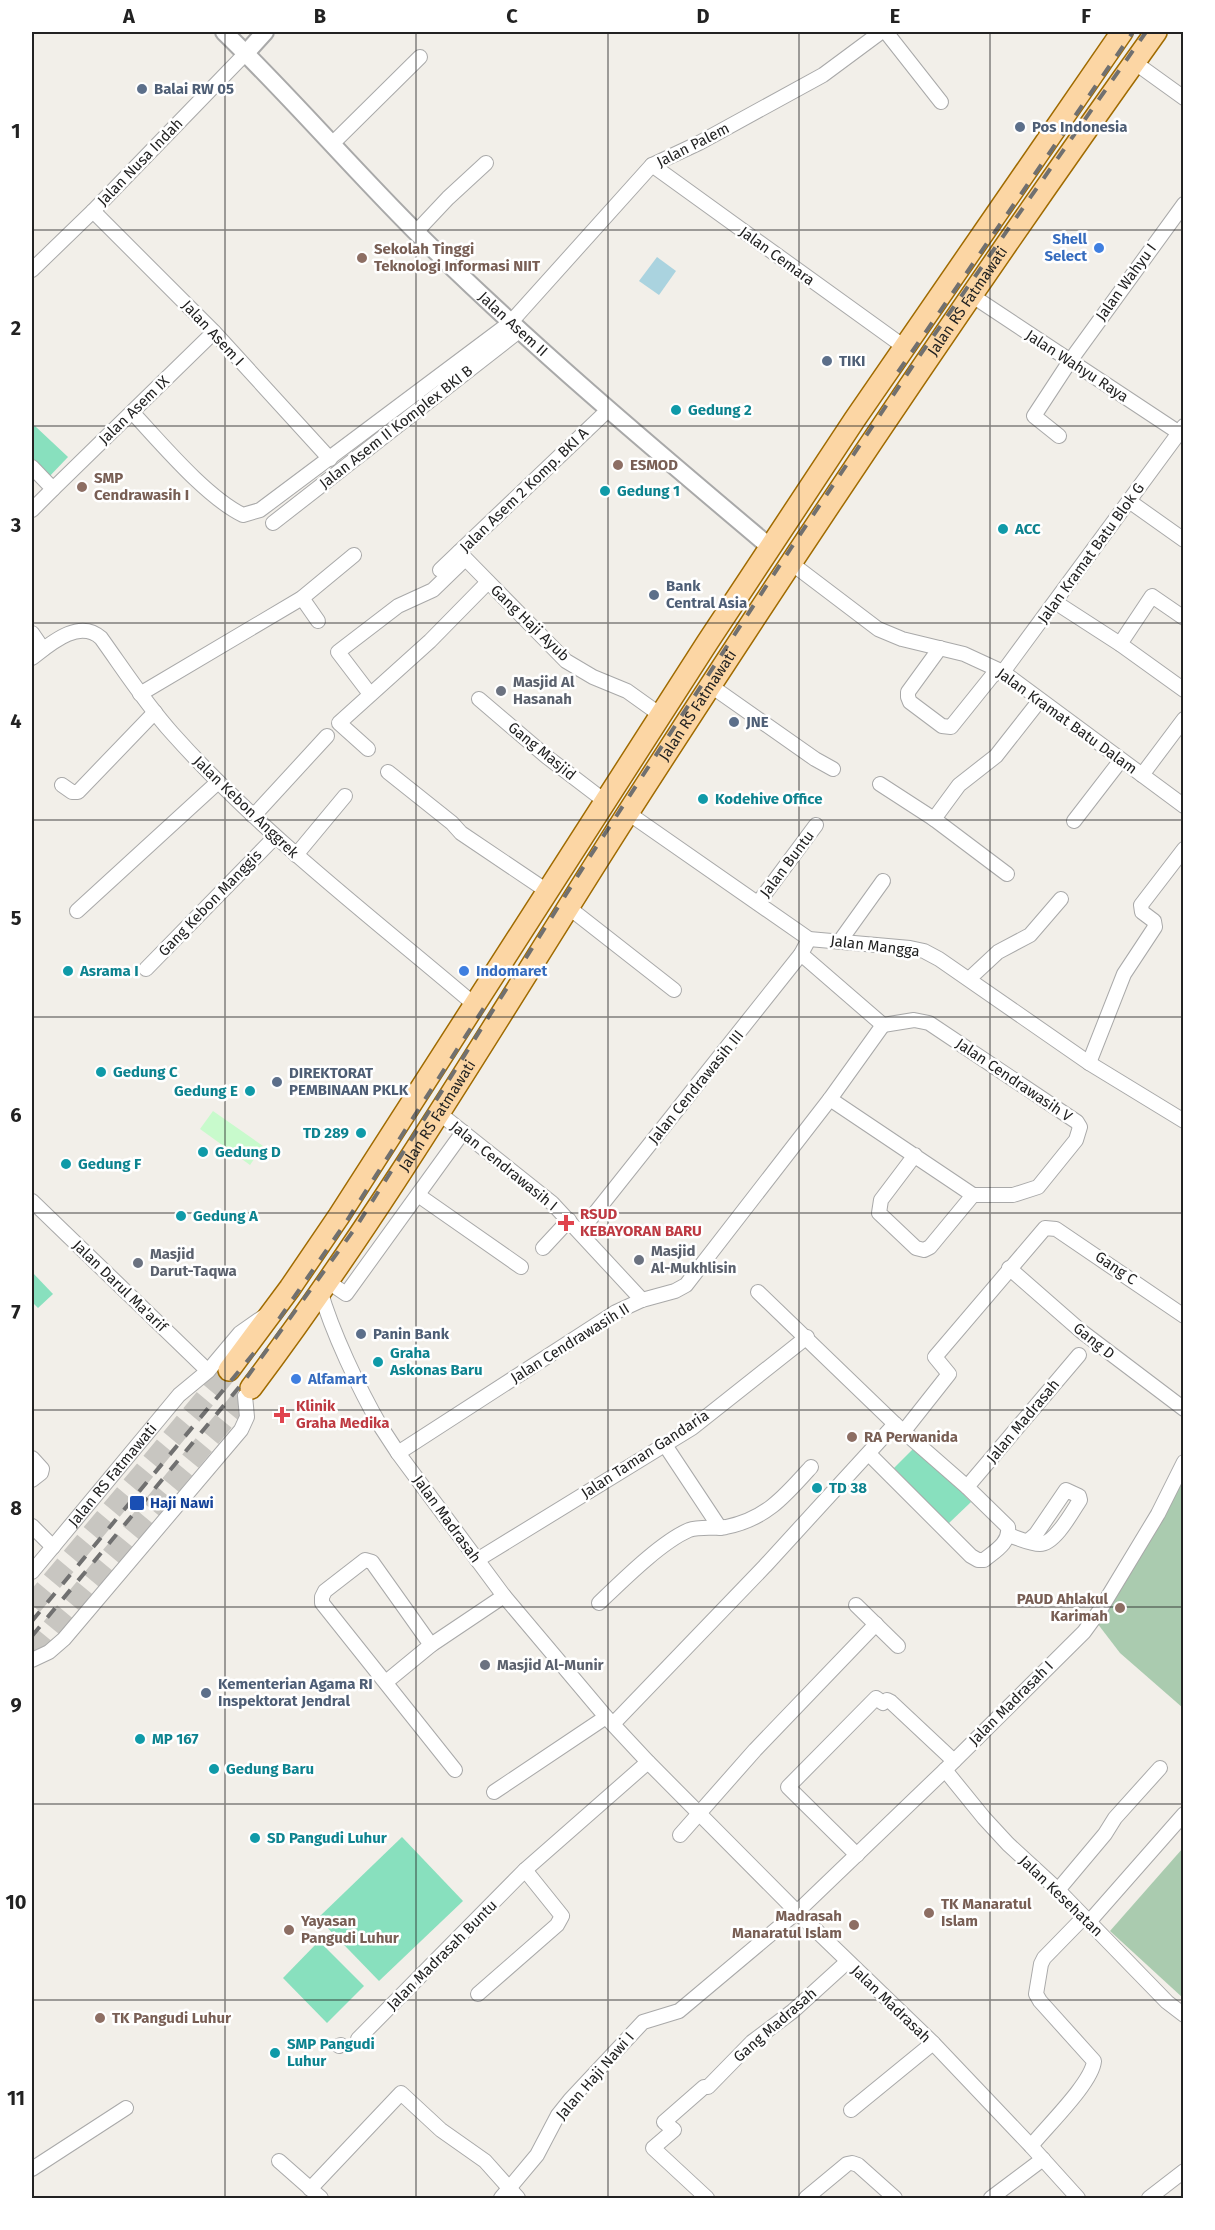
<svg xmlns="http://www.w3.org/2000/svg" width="1215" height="2230" font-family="'Fira Sans',sans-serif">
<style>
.cemetery{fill:#aacbaf}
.park{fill:#c8facc}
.pitch{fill:#88e0be}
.water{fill:#aad3df}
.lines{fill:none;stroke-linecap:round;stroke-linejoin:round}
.primary-tunnel{stroke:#c8c6c1;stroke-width:21;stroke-dasharray:21 10;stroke-linecap:butt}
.minor-casing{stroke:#a9a9a9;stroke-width:16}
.tertiary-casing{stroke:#a9a9a9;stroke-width:20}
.primary-casing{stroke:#a06b00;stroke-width:24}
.minor{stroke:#fff;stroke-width:14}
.tertiary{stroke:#fff;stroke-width:16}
.primary{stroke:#fcd6a4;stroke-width:21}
.rail{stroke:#707070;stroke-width:4;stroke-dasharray:12 12;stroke-linecap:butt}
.grid{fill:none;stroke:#222;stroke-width:1.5;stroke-opacity:0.55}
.service-dot{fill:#5c6f8a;stroke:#fff;stroke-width:2}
.shop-dot{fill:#3f7fe0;stroke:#fff;stroke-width:2}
.education-dot{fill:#8d6e63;stroke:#fff;stroke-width:2}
.culture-dot{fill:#0f9aa8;stroke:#fff;stroke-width:2}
.worship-dot{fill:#6b7280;stroke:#fff;stroke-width:2}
.health-dot{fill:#e0444e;stroke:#fff;stroke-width:2}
.transit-dot{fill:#1a4fb4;stroke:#fff;stroke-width:2}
.labels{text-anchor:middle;stroke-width:5;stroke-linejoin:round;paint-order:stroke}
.service-label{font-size:15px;font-weight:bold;fill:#4e5e75;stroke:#fff;text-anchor:start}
.street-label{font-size:15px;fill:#222;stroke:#fff}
.shop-label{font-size:15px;font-weight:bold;fill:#366cbe;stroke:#fff;text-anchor:start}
.education-label{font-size:15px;font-weight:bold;fill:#785e54;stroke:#fff;text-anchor:start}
.culture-label{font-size:15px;font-weight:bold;fill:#0d838f;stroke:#fff;text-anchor:start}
.worship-label{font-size:15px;font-weight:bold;fill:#5b616d;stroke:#fff;text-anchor:start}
.health-label{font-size:15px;font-weight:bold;fill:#be3a42;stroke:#fff;text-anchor:start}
.transit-label{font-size:15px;font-weight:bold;fill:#164399;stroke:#fff;text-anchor:start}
.neatline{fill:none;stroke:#222;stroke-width:2}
.grid-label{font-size:20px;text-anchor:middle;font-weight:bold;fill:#222}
</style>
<rect width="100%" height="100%" fill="#f2efe9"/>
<g class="cemetery">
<polygon points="1183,1463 1183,1708 1120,1653 1094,1619"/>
<polygon points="1183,1848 1183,1998 1110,1931"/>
</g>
<polygon class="park" points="213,1111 263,1146 250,1165 200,1129"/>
<g class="pitch">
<polygon points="35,426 68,457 46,480 32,467 32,429"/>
<polygon points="32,1272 53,1294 38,1308 32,1302"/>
<polygon points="916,1446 971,1502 948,1524 894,1468"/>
<polygon points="402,1837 463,1901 379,1981 318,1918"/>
<polygon points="319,1941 364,1986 327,2023 283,1978"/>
</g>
<polygon class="water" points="657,257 676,271 659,295 639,281"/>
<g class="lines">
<g class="primary-tunnel">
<polyline points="32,1605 229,1370"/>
<polyline points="32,1652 251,1388"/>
</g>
<g class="minor-casing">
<g id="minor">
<polyline points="886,32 941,102"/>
<polyline points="1134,62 1184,98"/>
<polyline points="332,144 420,57"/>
<polyline points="652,165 903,346"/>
<polyline points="93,211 214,332 330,459"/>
<polyline points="416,232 448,198 486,163"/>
<polyline points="32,270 93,211 246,53"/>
<polyline points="971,295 1184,436"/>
<path d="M 132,412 C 161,443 206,497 243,515 L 260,510 L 511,322 L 652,165 L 699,143 L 823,75 L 881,32"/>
<polyline points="1059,436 1034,416 1070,361 1184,204"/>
<polyline points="32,467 53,489 32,510"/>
<polyline points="53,489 214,332"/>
<polyline points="1129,501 1184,540"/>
<polyline points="273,523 519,331"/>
<polyline points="459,552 566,661 593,677 627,691 662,716"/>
<polyline points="791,563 878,629 902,639 964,654 1003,672 1184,806"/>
<polyline points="440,570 608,410"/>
<polyline points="302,598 318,621"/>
<polyline points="1055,602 1120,644 1184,690"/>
<polyline points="32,633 43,649"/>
<polyline points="1120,644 1152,596 1184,618"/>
<polyline points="940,648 908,692 908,697 910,702 942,726 951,727 992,676 997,673 1003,672 1184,426"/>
<path d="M 32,658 C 50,644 79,618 101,638 C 124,670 145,703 172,733 C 263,835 372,917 475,1005"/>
<polyline points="711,686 815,759 833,769"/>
<polyline points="140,694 302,598 354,555"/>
<polyline points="370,694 338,652 398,606 433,590 465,559"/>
<polyline points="479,699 547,757 606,802"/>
<polyline points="368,749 339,723 430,641 488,582"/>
<polyline points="388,772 452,823 461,833 547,891"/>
<polyline points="1142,775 1184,719"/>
<polyline points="880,784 934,819 1007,874"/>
<polyline points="62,785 72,792 78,792 155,712"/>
<polyline points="628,813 809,939 910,948 924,951 939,959 1089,1063 1184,1121"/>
<polyline points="252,815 259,810 327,736"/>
<polyline points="934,819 959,785 996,756 1040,700"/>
<polyline points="1074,821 1121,760"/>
<polyline points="296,855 345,796"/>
<polyline points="758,903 816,825"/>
<polyline points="568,907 674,990"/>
<polyline points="77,911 218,782"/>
<polyline points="840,941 883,881"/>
<polyline points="801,954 883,1025"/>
<polyline points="146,969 275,837"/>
<polyline points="969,979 998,952 1030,935 1061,899"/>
<polyline points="883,1025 914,1020 929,1023 1077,1122 1080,1127 1076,1140 1038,1187 1013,1195 973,1195"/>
<polyline points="1089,1063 1124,974 1155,927 1154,921 1142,912 1141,905 1184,849"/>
<polyline points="830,1099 973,1195 930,1247 924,1250 916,1248 879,1213 881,1200 915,1155"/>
<polyline points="439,1113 552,1203 642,1300"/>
<polyline points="418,1195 521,1267"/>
<polyline points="32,1201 208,1371"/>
<polyline points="580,1232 801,954 809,939"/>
<polyline points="543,1248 569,1220"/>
<polyline points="1009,1268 1081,1331 1184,1409"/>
<polyline points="327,1281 346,1294 463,1132"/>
<path d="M 320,1290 C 332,1332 359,1389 381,1427 L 398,1453 L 504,1596 L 606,1717 L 648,1762 L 797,1912 L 933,2043 L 1031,2146 L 1078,2198"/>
<path d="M 758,1292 L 895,1424 L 967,1487 L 1008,1527 C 1010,1543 995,1551 984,1560 L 978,1560 L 971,1556 L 869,1454"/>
<polyline points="904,1431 949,1374 935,1357 1045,1228 1056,1229 1184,1316"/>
<polyline points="665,1445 720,1528"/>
<polyline points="398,1453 616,1312 642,1300 675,1291 686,1285 830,1099 883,1025"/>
<polyline points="32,1458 42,1469 41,1473 32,1480"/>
<polyline points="967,1487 1079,1355"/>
<polyline points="32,1526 53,1547"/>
<path d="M 1008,1535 C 1018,1538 1030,1544 1040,1544 C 1055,1544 1072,1512 1080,1500 L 1079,1496 L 1066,1490 L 1036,1534 L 1028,1541"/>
<polyline points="477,1560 692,1428 807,1337"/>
<path id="s1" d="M 32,1572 L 179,1395 L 208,1371 L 240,1333 L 263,1317"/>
<path d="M 599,1603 C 622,1581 661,1542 689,1530 C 700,1526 714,1529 726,1527 C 766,1519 785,1496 811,1467"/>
<polyline points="856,1605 898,1646"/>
<polyline points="431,1645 372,1562 365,1560 325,1591 322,1597 322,1603 455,1770"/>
<polyline points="32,1660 49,1652 64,1639 241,1430 247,1417 245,1396"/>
<polyline points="386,1682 431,1645 504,1596"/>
<polyline points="613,1724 765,1566 895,1424"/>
<polyline points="945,1770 984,1818 1008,1844 1058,1890 1167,2002 1184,2015"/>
<polyline points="494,1792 606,1717"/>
<polyline points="680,1835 755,1750 876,1624"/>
<polyline points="857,1855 788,1787 876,1698 883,1703 887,1700 891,1702 954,1761"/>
<polyline points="1058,1890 1105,1834 1115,1818 1160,1768"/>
<polyline points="1089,1922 1184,1814"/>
<polyline points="478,1994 557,1925 562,1916 525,1870"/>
<polyline points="358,2039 525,1870 648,1762"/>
<polyline points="339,2046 341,2045"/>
<polyline points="851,2110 933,2043"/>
<path d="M 1031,2146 C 1046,2127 1092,2083 1094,2061 L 1040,2001 L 1036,1994 L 1041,1964 L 1044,1958 L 1084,1917"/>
<polyline points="279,2161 321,2198"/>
<polyline points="32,2169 126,2108"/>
<polyline points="310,2189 401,2093 441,2130 485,2161 518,2198"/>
<polyline points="501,2198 537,2155 558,2115 570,2100 643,2022 679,2011 797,1912 945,1770 1084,1632 1100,1610 1158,1514 1184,1462"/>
<polyline points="707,2198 653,2148 674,2130 664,2122 704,2087 708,2087 752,2042 793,2011 847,1962"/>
<polyline points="806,2198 847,2164 852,2163 858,2165 895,2198"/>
<polyline points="991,2198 1043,2159"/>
<polyline points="1149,2198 1184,2171"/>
</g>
</g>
<g class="tertiary-casing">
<g id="tertiary">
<path id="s2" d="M 224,32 C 290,96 350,166 415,231 C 528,343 649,445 770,547"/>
<polyline points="246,53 265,32"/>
</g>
</g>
<g class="primary-casing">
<g id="primary">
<polyline points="229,1370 290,1288 339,1216 707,643 855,419 1122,32"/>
<path id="s3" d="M 251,1388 C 387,1207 502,1010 624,819 C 795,553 972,289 1156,32"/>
</g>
</g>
<use href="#minor" class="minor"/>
<use href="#tertiary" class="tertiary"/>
<use href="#primary" class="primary"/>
<g class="rail">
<polyline points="898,372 1133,32"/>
<polyline points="279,1319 346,1222 487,1003"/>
<polyline points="32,1621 258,1348"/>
<polyline points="32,1636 245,1380 356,1227 589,858 791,548 918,358 1146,32"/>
</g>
</g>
<path class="grid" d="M 225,32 L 225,2198M 416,32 L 416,2198M 608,32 L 608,2198M 799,32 L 799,2198M 990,32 L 990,2198M 32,230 L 1184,230M 32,426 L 1184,426M 32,623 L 1184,623M 32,820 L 1184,820M 32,1017 L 1184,1017M 32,1213 L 1184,1213M 32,1410 L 1184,1410M 32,1607 L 1184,1607M 32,1804 L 1184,1804M 32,2000 L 1184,2000"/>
<g class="service-dot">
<circle cx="142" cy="89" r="6"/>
<circle cx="1020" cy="127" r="6"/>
<circle cx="827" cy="361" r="6"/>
<circle cx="654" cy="595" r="6"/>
<circle cx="734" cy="722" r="6"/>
<circle cx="277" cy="1082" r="6"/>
<circle cx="361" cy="1334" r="6"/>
<circle cx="206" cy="1693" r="6"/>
</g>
<g class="shop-dot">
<circle cx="1099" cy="248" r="6"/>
<circle cx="464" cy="971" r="6"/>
<circle cx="296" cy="1379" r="6"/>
</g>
<g class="education-dot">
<circle cx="362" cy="258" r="6"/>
<circle cx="618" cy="465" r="6"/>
<circle cx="82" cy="487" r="6"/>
<circle cx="852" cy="1437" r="6"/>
<circle cx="1120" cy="1608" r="6"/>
<circle cx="929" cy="1913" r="6"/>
<circle cx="854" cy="1925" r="6"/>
<circle cx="289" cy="1930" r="6"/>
<circle cx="100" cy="2018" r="6"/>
</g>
<g class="culture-dot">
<circle cx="676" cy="410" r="6"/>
<circle cx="605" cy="491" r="6"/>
<circle cx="1003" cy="529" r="6"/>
<circle cx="703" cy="799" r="6"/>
<circle cx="68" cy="971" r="6"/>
<circle cx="101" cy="1072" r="6"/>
<circle cx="250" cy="1091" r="6"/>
<circle cx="361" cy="1133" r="6"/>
<circle cx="203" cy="1152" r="6"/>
<circle cx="66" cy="1164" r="6"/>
<circle cx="181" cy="1216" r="6"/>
<circle cx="378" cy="1362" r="6"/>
<circle cx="817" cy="1488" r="6"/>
<circle cx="140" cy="1739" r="6"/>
<circle cx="214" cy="1769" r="6"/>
<circle cx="255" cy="1838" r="6"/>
<circle cx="275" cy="2053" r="6"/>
</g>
<g class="worship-dot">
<circle cx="501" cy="691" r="6"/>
<circle cx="639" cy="1260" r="6"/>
<circle cx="138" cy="1263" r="6"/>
<circle cx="485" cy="1665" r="6"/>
</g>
<g class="health-dot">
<path d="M563 1214h6v6h6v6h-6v6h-6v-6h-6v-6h6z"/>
<path d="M279 1406h6v6h6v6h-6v6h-6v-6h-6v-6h6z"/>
</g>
<rect class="transit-dot" x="129" y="1495" width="16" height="16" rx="3"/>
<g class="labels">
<g class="service-label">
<text x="154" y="94">Balai RW 05</text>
<text x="1032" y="132">Pos Indonesia</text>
<text x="839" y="366">TIKI</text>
<text x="666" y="591">Bank<tspan x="666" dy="17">Central Asia</tspan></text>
<text x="746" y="727">JNE</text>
<text x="289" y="1078">DIREKTORAT<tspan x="289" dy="17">PEMBINAAN PKLK</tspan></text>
<text x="373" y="1339">Panin Bank</text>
<text x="218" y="1689">Kementerian Agama RI<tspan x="218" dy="17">Inspektorat Jendral</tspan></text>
</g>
<g class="street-label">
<text transform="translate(693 145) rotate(-27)" y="5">Jalan Palem</text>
<text transform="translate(140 162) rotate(-46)" y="5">Jalan Nusa Indah</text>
<text transform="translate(777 256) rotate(36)" y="5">Jalan Cemara</text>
<text transform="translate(1126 282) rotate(-54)" y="5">Jalan Wahyu I</text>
<text dy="5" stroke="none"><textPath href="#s3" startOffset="1302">Jalan RS Fatmawati</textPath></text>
<text dy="5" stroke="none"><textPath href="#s2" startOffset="411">Jalan Asem II</textPath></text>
<text transform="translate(213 333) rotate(47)" y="5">Jalan Asem I</text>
<text transform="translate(1077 366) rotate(33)" y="5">Jalan Wahyu Raya</text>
<text transform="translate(134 410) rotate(-44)" y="5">Jalan Asem IX</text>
<text transform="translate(396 427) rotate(-38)" y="5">Jalan Asem II Komplex BKI B</text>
<text transform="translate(524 490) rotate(-44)" y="5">Jalan Asem 2 Komp. BKI A</text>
<text transform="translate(1091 553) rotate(-54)" y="5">Jalan Kramat Batu Blok G</text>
<text transform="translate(530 623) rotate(44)" y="5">Gang Haji Ayub</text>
<text dy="5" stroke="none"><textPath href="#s3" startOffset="816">Jalan RS Fatmawati</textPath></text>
<text transform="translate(1067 721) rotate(36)" y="5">Jalan Kramat Batu Dalam</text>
<text transform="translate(542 751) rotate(39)" y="5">Gang Masjid</text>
<text transform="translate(246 807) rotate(44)" y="5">Jalan Kebon Anggrek</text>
<text transform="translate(787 864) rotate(-53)" y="5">Jalan Buntu</text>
<text transform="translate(210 903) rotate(-46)" y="5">Gang Kebon Manggis</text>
<text transform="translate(875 946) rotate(7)" y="5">Jalan Mangga</text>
<text transform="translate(1014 1080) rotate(34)" y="5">Jalan Cendrawasih V</text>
<text transform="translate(696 1087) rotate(-51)" y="5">Jalan Cendrawasih III</text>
<text dy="5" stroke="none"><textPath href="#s3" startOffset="330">Jalan RS Fatmawati</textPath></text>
<text transform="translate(504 1166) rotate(39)" y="5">Jalan Cendrawasih I</text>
<text transform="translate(1116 1268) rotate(34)" y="5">Gang C</text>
<text transform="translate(120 1286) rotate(44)" y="5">Jalan Darul Ma'arif</text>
<text transform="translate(1094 1341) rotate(39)" y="5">Gang D</text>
<text transform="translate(570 1343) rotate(-32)" y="5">Jalan Cendrawasih II</text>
<text transform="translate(1023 1421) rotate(-50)" y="5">Jalan Madrasah</text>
<text transform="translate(645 1454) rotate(-33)" y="5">Jalan Taman Gandaria</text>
<text dy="5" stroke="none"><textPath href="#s1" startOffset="126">Jalan RS Fatmawati</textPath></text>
<text transform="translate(447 1519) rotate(54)" y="5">Jalan Madrasah</text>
<text transform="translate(1011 1703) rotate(-45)" y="5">Jalan Madrasah I</text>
<text transform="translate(1061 1896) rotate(44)" y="5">Jalan Kesehatan</text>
<text transform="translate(442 1955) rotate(-45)" y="5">Jalan Madrasah Buntu</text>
<text transform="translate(891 2004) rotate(44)" y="5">Jalan Madrasah</text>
<text transform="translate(775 2025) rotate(-41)" y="5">Gang Madrasah</text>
<text transform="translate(595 2076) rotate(-49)" y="5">Jalan Haji Nawi I</text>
</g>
<g class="shop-label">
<text x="1087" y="244" text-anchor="end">Shell<tspan x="1087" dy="17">Select</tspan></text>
<text x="476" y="976">Indomaret</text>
<text x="308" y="1384">Alfamart</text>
</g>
<g class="education-label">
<text x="374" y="254">Sekolah Tinggi<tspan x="374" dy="17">Teknologi Informasi NIIT</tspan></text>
<text x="630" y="470">ESMOD</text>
<text x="94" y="483">SMP<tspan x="94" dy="17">Cendrawasih I</tspan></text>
<text x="864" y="1442">RA Perwanida</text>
<text x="1108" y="1604" text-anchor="end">PAUD Ahlakul<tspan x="1108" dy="17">Karimah</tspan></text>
<text x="941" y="1909">TK Manaratul<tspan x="941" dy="17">Islam</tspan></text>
<text x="842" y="1921" text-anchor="end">Madrasah<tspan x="842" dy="17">Manaratul Islam</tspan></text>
<text x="301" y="1926">Yayasan<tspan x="301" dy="17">Pangudi Luhur</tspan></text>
<text x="112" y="2023">TK Pangudi Luhur</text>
</g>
<g class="culture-label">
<text x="688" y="415">Gedung 2</text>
<text x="617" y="496">Gedung 1</text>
<text x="1015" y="534">ACC</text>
<text x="715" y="804">Kodehive Office</text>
<text x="80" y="976">Asrama I</text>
<text x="113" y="1077">Gedung C</text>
<text x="238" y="1096" text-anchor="end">Gedung E</text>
<text x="349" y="1138" text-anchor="end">TD 289</text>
<text x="215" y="1157">Gedung D</text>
<text x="78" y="1169">Gedung F</text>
<text x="193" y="1221">Gedung A</text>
<text x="390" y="1358">Graha<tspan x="390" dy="17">Askonas Baru</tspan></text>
<text x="829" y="1493">TD 38</text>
<text x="152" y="1744">MP 167</text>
<text x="226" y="1774">Gedung Baru</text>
<text x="267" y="1843">SD Pangudi Luhur</text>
<text x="287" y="2049">SMP Pangudi<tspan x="287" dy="17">Luhur</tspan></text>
</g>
<g class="worship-label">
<text x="513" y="687">Masjid Al<tspan x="513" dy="17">Hasanah</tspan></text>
<text x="651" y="1256">Masjid<tspan x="651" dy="17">Al-Mukhlisin</tspan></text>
<text x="150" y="1259">Masjid<tspan x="150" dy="17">Darut-Taqwa</tspan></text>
<text x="497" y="1670">Masjid Al-Munir</text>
</g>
<g class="health-label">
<text x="580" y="1219">RSUD<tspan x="580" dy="17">KEBAYORAN BARU</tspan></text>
<text x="296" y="1411">Klinik<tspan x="296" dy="17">Graha Medika</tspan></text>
</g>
<g class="transit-label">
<text x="150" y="1508">Haji Nawi</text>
</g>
</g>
<rect width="1215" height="2230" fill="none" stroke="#ffffff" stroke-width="66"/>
<rect x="33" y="33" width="1149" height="2164" class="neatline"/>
<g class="grid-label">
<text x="129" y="23">A</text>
<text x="320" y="23">B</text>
<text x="512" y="23">C</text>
<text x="703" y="23">D</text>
<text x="895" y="23">E</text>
<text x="1086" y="23">F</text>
<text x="16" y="138">1</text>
<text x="16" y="335">2</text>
<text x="16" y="532">3</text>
<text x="16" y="728">4</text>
<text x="16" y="925">5</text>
<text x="16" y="1122">6</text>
<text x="16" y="1319">7</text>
<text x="16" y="1515">8</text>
<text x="16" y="1712">9</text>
<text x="16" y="1909">10</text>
<text x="16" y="2105">11</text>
</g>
</svg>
